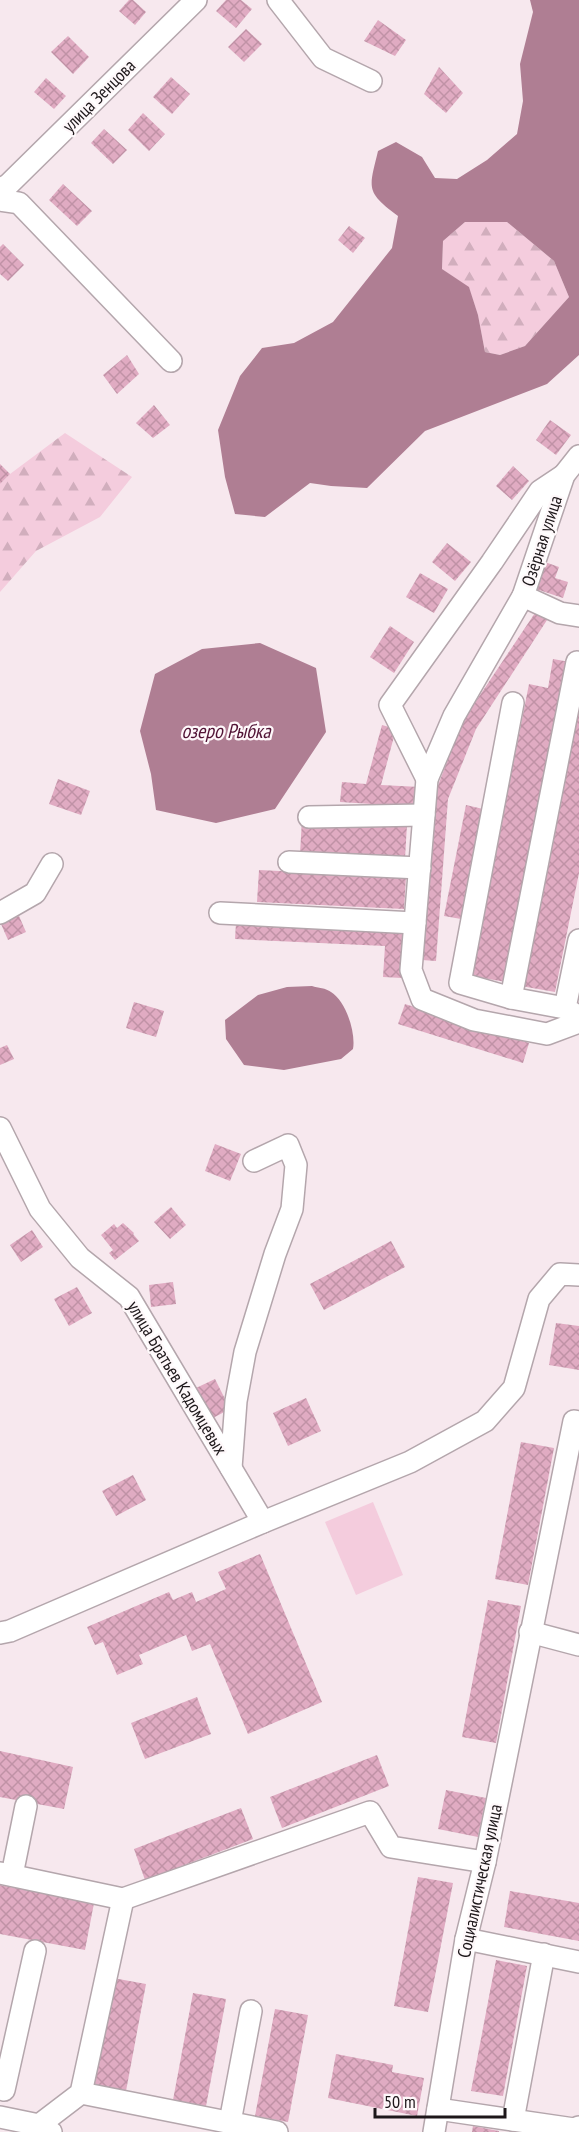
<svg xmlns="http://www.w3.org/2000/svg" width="579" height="2132" font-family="'PT Sans Narrow',sans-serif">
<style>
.forest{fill:url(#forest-firs)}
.pitch{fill:#f4ccdd}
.water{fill:#af7e93;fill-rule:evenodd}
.building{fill:url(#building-cross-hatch)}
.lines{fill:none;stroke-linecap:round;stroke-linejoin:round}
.minor-casing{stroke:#b4a6ac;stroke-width:24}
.minor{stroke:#fff;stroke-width:21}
.labels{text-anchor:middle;stroke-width:4.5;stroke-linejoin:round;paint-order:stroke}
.street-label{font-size:18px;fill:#1d171a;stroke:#fef8fa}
.water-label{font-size:20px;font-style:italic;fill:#511335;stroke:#fef8fa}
</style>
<defs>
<pattern id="forest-firs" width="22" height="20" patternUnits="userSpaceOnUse" patternTransform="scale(1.5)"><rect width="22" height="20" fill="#f4ccdd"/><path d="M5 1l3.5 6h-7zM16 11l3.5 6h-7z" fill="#d1aebd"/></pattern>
<pattern id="building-cross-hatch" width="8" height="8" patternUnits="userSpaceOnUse" patternTransform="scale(1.5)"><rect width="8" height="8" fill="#e0abc2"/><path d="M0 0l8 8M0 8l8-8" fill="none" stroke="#c092a6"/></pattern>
</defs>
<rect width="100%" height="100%" fill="#f7e8ee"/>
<g class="forest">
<polygon points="465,222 507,222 554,261 569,297 525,346 500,355 485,352 478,315 469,288 442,269 443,241"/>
<polygon points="65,433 132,477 100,517 36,551 0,592 0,484 10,474"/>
</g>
<polygon class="pitch" points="373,1502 403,1575 356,1595 325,1522"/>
<g class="water">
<path d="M 530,0 L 579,0 L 579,355 L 547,384 L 425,431 L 367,488 L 331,486 L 310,483 L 265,517 L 235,514 L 225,477 L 218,430 L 240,376 L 262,348 L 294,343 L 333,322 L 392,248 L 398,216 C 365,191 369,189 378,151 L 396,142 L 422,157 L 435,178 L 457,179 L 487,160 L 517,134 L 523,101 L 520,64 L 533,12 ZM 465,222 L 507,222 L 554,261 L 569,297 L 525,346 L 500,355 L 485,352 L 478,315 L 469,287 L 442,269 L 443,241 Z"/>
<polygon points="260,643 316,668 326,732 275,809 216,823 156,810 151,774 140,731 155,674 202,649"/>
<path d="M 312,986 C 318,988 326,988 331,992 C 346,1001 356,1033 353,1049 L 341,1059 L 284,1070 L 244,1065 L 226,1039 L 225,1020 L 258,995 L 287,987 Z"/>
</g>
<g class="building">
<polygon points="129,0 133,0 146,12 135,25 119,11"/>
<polygon points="226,0 241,0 252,9 236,28 216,11"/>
<polygon points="378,20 406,40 395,56 364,41"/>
<polygon points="246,29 262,44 244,62 228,47"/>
<polygon points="68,36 89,57 73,74 51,52"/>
<polygon points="439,67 463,93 446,113 424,94"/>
<polygon points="171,77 190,94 172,114 153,97"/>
<polygon points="46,78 66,96 54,109 34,92"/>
<polygon points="143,113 165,134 149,151 128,130"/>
<polygon points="104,129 127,150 113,164 91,143"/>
<polygon points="63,184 92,211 77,226 49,200"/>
<polygon points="349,226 365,238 353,253 338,240"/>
<polygon points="3,244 24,265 8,281 0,274 0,247"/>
<polygon points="127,355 139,374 117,394 103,375"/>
<polygon points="154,405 170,425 153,438 136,423"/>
<polygon points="550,420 571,435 556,455 536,440"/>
<polygon points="0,464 10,474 0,484"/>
<polygon points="513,466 529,481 512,500 496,486"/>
<polygon points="447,543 471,562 455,581 432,562"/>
<polygon points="542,561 559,567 555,578 568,582 563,598 533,588"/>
<polygon points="420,573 448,589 434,613 406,597"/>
<polygon points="537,610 549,617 476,729 448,799 436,961 422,960 434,796 462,722"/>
<polygon points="390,626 414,642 394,673 370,657"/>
<polygon points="553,659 570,662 506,982 471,976 529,684 548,688"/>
<polygon points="579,702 579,873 555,992 521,986"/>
<polygon points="382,725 396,729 381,785 420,787 419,807 340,802 342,782 366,784"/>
<polygon points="58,779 90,791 81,815 49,804"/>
<polygon points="466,805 483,809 461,919 444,916"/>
<polygon points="302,820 407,825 405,858 300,853"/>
<polygon points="259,870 406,877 404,909 257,902"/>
<polygon points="19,916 26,932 8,940 1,924"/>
<polygon points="236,923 404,931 402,978 383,977 385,946 235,939"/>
<polygon points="134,1002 164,1011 156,1037 126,1028"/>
<polygon points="405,1004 529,1043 523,1063 398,1024"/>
<polygon points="7,1045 14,1059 0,1065 0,1048"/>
<polygon points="215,1144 241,1154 230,1181 205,1171"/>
<polygon points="171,1207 186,1225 170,1239 154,1222"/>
<polygon points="123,1223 134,1233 133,1234 139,1241 115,1260 109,1253 113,1250 101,1235 114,1224 117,1228"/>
<polygon points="32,1230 43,1247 21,1262 10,1245"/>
<polygon points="391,1241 405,1267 324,1310 310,1284"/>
<polygon points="173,1282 176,1304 151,1307 149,1285"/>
<polygon points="77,1287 92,1313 69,1326 54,1299"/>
<polygon points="556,1323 579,1326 579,1370 549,1365"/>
<polygon points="215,1379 230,1409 211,1419 196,1388"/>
<polygon points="306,1398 321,1431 288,1446 273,1413"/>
<polygon points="521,1442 554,1448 528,1585 495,1579"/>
<polygon points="133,1475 146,1500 116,1516 102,1491"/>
<polygon points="260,1554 322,1702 248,1734 210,1644 192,1651 186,1635 139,1655 143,1664 117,1675 103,1642 95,1645 87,1627 169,1592 173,1600 192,1592 196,1602 226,1589 218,1572"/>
<polygon points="488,1600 521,1606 496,1743 462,1737"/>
<polygon points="197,1697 211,1734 145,1759 131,1723"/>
<polygon points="0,1751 73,1767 64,1809 0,1797"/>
<polygon points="377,1755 389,1786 282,1828 270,1797"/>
<polygon points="446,1790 486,1798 478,1837 438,1829"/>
<polygon points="241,1808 253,1839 145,1880 134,1849"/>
<polygon points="418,1877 453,1883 428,2012 394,2006"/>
<polygon points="0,1885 94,1903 85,1950 0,1934"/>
<polygon points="510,1891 579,1903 579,1941 504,1927"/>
<polygon points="496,1960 527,1966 503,2096 471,2091"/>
<polygon points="113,1978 146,1984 126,2091 93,2085"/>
<polygon points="193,1993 226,1999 206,2106 173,2100"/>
<polygon points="275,2009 308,2015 288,2122 255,2116"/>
<polygon points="336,2054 393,2065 392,2072 424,2078 417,2116 328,2098"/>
<polygon points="473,2126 499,2131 499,2132 472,2132"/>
</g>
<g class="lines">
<g class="minor-casing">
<g id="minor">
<polyline points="278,0 323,58 371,81"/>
<polyline points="0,189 8,185 196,0"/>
<polyline points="0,200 19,203 171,361"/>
<polyline points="579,456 564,475 523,596 454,716 427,779 411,970 422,999 474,1020 547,1034 579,1022"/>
<polyline points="523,596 560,613 579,616"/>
<polyline points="513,703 460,983 511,998 565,1008"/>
<polyline points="427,779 390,705 492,562 540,491 564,475"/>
<polyline points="309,817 424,815"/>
<polyline points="289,862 420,868"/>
<polyline points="0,913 35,893 52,864"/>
<polyline points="220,913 415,923"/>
<polyline points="511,998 577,662"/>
<polyline points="576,1015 565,1008 579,940"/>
<polyline points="0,1128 40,1209 80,1258 129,1297 263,1522"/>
<polyline points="231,1468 236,1401 245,1352 275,1254 292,1209 296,1165 288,1145 254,1161"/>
<polyline points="530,1632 579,1645"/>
<polyline points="0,1633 10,1631 263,1522 410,1462 485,1421 514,1388 539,1299 560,1274 579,1275"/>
<polyline points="0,1873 123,1899 370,1812 391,1847 485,1862"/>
<polyline points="12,1875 26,1806"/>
<polyline points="466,1939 579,1962"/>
<polyline points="4,2090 35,1951"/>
<polyline points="81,2093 277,2132"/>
<polyline points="438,2109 574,2129 579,2127"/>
<polyline points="0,2117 39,2125 51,2132"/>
<polyline points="513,2120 544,1954"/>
<polyline points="230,2122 251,2011"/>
<polyline points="39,2125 81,2093 123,1899"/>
<polyline points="434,2132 466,1939 485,1862 574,1421 579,1422"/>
</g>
</g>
<use href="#minor" class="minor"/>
</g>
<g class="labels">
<g class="street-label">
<text transform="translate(99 96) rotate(-45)" y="6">улица Зенцова</text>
<text transform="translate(542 541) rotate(-72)" y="6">Озёрная улица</text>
<text transform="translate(177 1378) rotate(59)" y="6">улица Братьев Кадомцевых</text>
<text transform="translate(480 1881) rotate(-78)" y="6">Социалистическая улица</text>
</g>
<g class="water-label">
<text x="226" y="738">озеро Рыбка</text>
</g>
</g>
<path d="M375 2108v9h130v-9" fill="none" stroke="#1d171a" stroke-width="3"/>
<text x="384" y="2108" font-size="18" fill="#1d171a" stroke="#fef8fa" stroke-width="4.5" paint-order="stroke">50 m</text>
</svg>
